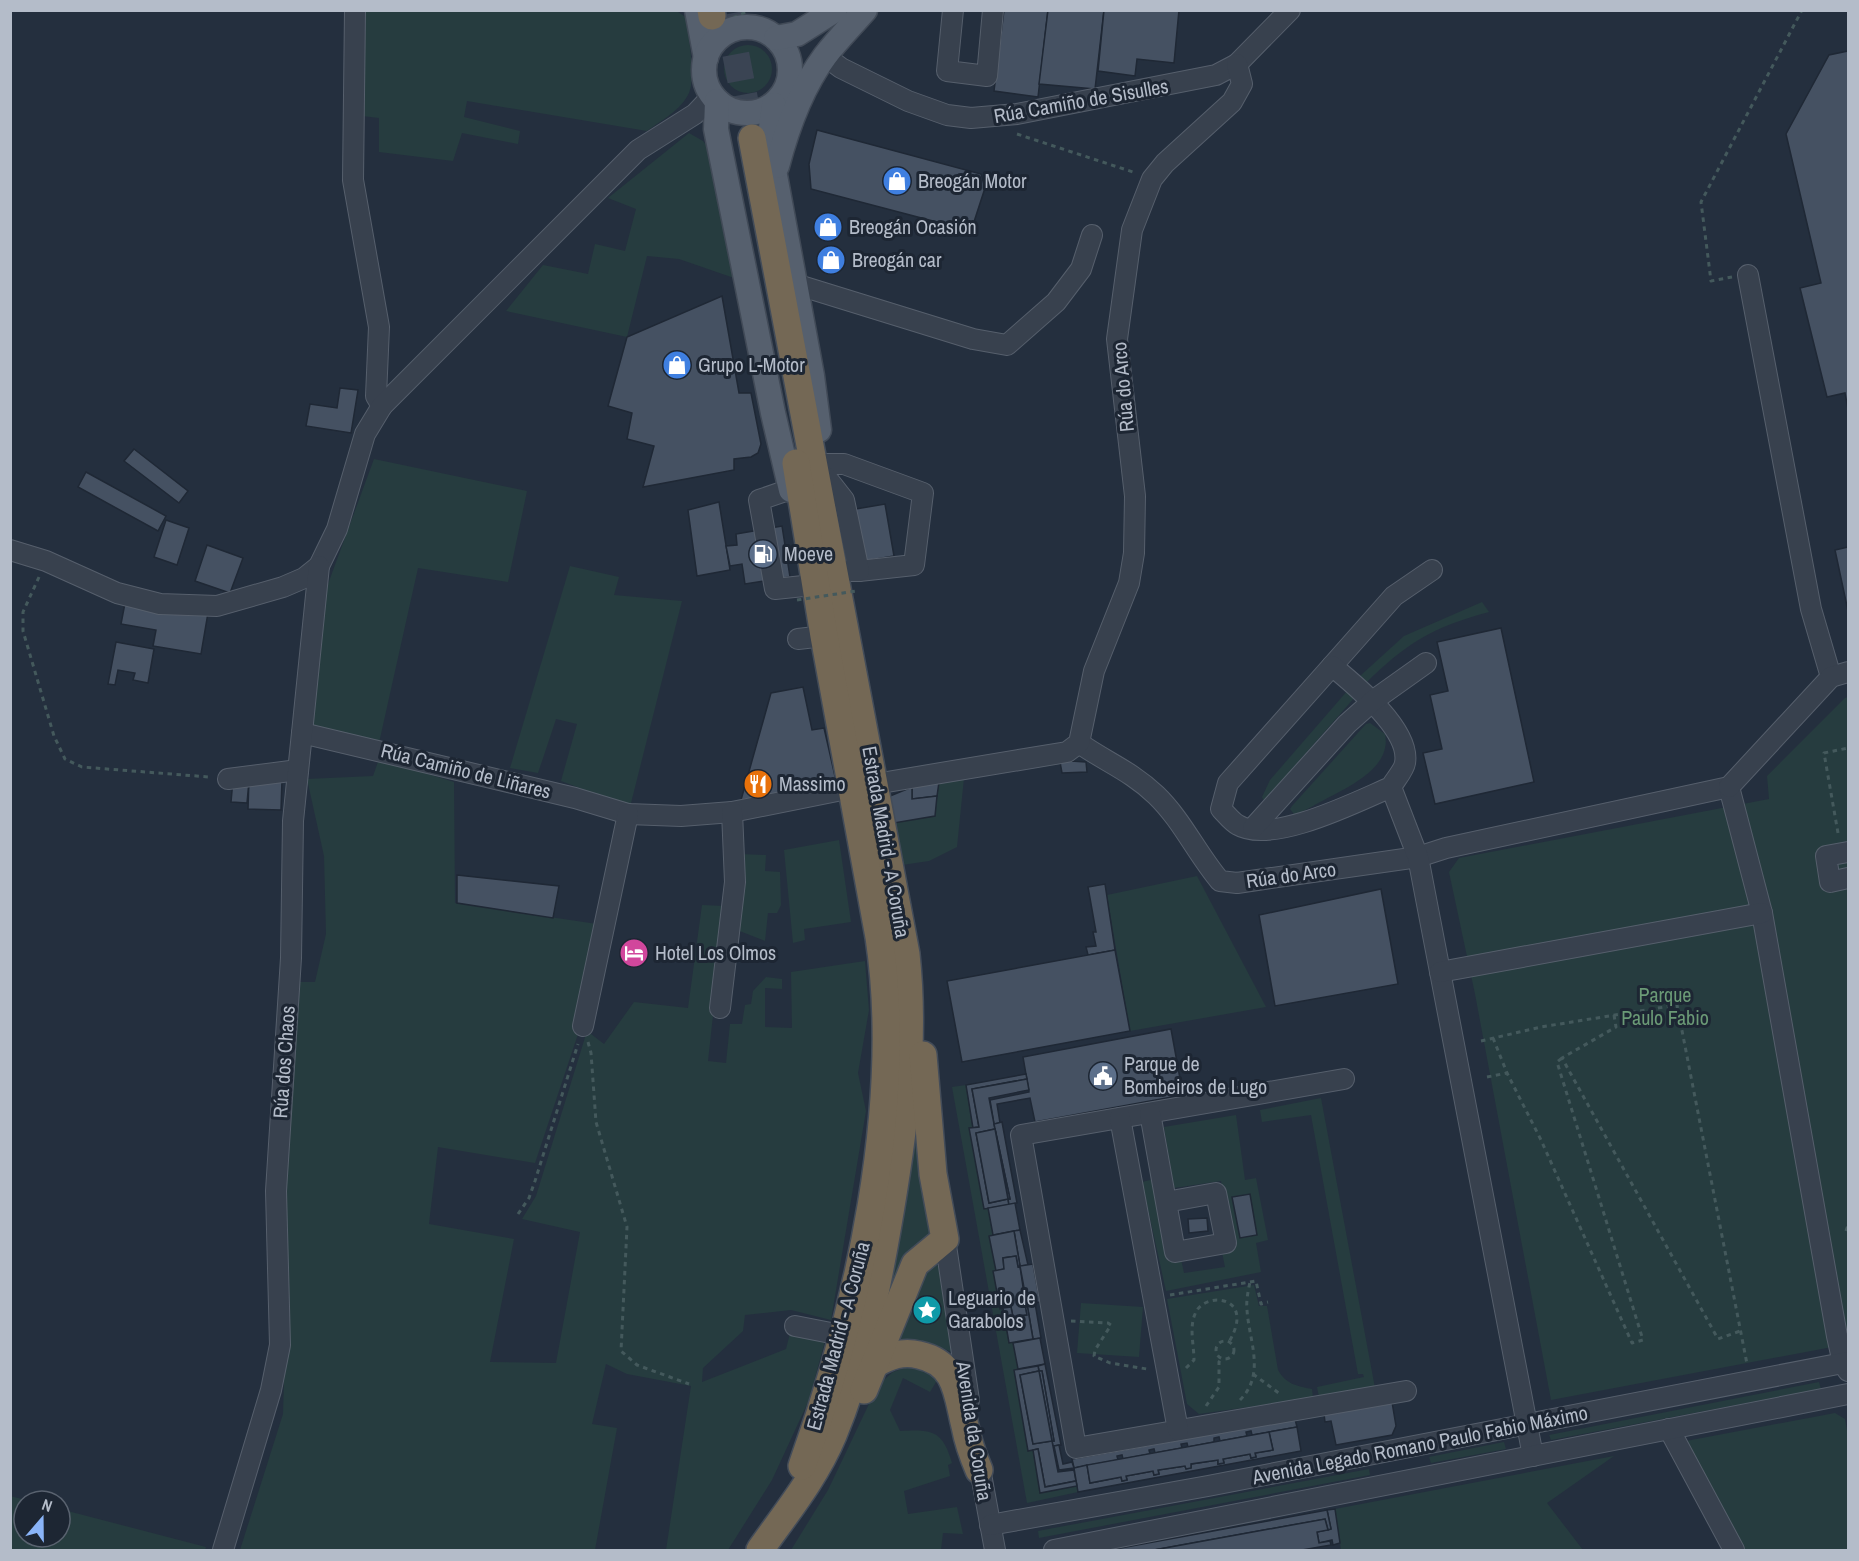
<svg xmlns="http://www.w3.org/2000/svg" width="1859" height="1561" font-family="'Archivo Narrow',sans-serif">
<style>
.green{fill:#263c3f}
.building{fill:#455162;stroke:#1f2835;stroke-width:1.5}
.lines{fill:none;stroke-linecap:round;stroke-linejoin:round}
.highway-tunnel{stroke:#3a4453;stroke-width:27;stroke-dasharray:27 14;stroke-linecap:butt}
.minor-casing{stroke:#565f6c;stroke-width:22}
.major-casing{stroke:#414a57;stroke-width:27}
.highway-casing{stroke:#434c59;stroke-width:30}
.path{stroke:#44595c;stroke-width:3;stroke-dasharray:4.5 4.5;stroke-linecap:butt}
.minor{stroke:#38414e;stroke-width:20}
.major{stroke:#56606e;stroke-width:24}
.highway{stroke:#746855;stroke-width:27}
.path-bridge{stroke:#44595c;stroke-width:3;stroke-dasharray:4.5 4.5;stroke-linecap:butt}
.labels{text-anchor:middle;stroke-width:6;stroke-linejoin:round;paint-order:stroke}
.street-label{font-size:20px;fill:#b4bcc9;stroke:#1d2633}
.poi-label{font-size:20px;fill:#b4bcc9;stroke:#1d2633;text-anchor:start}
.park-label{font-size:20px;fill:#6b9a76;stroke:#1d2633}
</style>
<rect width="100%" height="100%" fill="#242f3e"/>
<g class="green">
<path d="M 675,10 L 687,18 C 688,37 696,76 689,93 C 681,110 662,120 647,131 L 467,101 L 464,117 L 520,131 L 518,144 L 462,133 L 453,161 L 379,152 L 379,118 L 362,116 L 366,11 Z"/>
<circle cx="748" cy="69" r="24"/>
<polygon points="689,133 703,141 711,151 734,278 679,259 647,256 627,337 506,311 543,265 588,274 595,244 625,251 636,209 608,198"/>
<polygon points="374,459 527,491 508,582 418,568 379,743 307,729 302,721 328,584"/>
<polygon points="570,566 619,577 614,595 682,601 630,807 561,781 577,724 556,719 538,773 510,768"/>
<path d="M 1482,602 L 1489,612 C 1433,627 1406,643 1365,684 L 1360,676 L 1404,636 Z"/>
<polygon points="1348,690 1355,697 1264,801 1262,797 1270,780"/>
<polygon points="1848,697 1848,1344 1551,1400 1475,994 1449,872 1459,858 1769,799 1767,776 1845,698"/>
<path d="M 1370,723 L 1385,734 C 1392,768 1348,787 1324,800 C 1315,804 1305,812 1294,814 L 1290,809 L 1292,806 L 1366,724 Z"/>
<polygon points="379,759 454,782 455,903 597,924 579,1031 535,1163 438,1147 429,1224 514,1239 490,1362 556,1363 580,1232 522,1219 536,1196 587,1031 604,1044 634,1002 688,1008 702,905 725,906 708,1061 726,1063 730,1024 742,1024 745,1005 751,1004 753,991 766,977 782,979 782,989 765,988 765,1027 792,1028 791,972 865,961 869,1010 858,1073 866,1111 831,1320 791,1310 745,1315 743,1331 703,1368 702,1382 786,1349 790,1333 825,1341 809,1400 772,1480 728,1550 666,1550 691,1386 627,1374 606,1364 592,1424 617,1428 595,1550 240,1550 283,1414 286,1315 284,1199 294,982 315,982 326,934 324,856 307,779 373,776"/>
<polygon points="964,778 957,847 929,861 902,865 894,823 935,816 939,782"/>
<polygon points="839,840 851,922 804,929 805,940 793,943 784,850"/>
<polygon points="740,854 766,855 765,871 780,872 781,905 777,913 768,913 765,941 737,930"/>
<polygon points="1197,876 1266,1007 1130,1031 1107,895"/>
<polygon points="966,1085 984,1209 988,1208 993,1235 989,1236 996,1271 993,1272 1009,1343 1013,1343 1018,1369 1014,1371 1028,1450 1033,1450 1040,1493 1077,1486 1078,1492 1027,1503 952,1087"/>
<polygon points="1321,1098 1375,1388 1319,1397 1317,1387 1364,1377 1363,1374 1358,1374 1311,1115 1262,1122 1260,1110"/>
<polygon points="1236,1115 1245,1180 1256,1178 1268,1240 1256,1243 1261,1272 1166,1291 1142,1182 1154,1179 1168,1261 1181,1259 1184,1273 1225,1267 1222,1252 1233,1250 1221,1181 1174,1188 1164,1127"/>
<polygon points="916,1139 920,1142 932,1235 905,1260 891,1287"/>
<path d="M 933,1265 L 940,1266 L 952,1352 C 931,1343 916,1339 893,1343 L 926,1272 Z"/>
<path d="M 1254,1285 L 1259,1306 L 1267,1306 L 1278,1370 C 1286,1384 1296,1386 1312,1389 L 1313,1398 L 1199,1414 L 1187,1404 L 1167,1299 Z"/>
<polygon points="1081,1303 1143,1307 1139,1357 1077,1353"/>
<path d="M 910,1366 L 928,1369 L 939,1377 L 930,1392 L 903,1378 L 890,1410 L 900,1431 C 933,1429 943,1431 952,1463 L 948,1465 L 950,1476 L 904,1491 L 908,1514 L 957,1507 L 963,1534 L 943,1533 L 941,1550 L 791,1550 L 828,1490 L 878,1385 L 893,1372 Z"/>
<polygon points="1819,1382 1821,1389 1551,1440 1549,1435"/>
<polygon points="1835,1413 1845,1419 1848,1436 1848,1550 1744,1550 1682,1445 1686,1441"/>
<polygon points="1504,1442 1506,1449 1431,1463 1429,1457"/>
<polygon points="1614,1456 1547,1503 1583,1550 1341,1550 1335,1509"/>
<polygon points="1369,1469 1370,1475 1039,1538 1038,1531"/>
<polygon points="10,1496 30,1501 24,1501 24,1537 60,1537 60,1509 206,1547 205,1550 11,1550"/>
</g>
<g class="building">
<polygon points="1004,10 1048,10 1038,97 994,91"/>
<polygon points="1048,10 1104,10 1095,89 1039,84"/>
<polygon points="1104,10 1179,10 1174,63 1137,59 1135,76 1098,71"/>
<polygon points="1848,51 1848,409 1845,393 1827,397 1800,288 1821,283 1786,134 1829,55"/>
<polygon points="817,130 981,174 985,188 971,231 811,189 809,164"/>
<polygon points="722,296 739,393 751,393 761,444 758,453 751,457 734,459 734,470 643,487 654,446 627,439 632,413 608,406 627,337"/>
<polygon points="340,388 358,390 351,433 306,426 310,404 337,408"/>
<polygon points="134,449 188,491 179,503 124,461"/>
<polygon points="86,472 166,516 158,531 78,487"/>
<polygon points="719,502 730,570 697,576 688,510"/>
<polygon points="885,504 894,556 853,563 844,511"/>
<polygon points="166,520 189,528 177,565 154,557"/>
<polygon points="782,526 790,577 745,584 742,564 730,566 726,546 737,545 736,534"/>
<polygon points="207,545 243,558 230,593 195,581"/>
<polygon points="1848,547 1848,611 1835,550"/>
<polygon points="125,603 208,613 201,654 153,646 156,630 121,624"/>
<polygon points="1501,628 1534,782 1435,804 1423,753 1442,749 1430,695 1448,691 1437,642"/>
<polygon points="116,642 154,649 148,683 133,680 135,673 118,670 115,685 108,684"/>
<polygon points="803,687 812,730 824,728 837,785 741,800 771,693"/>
<polygon points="1071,761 1086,762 1087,772 1062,773 1060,762"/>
<polygon points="249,778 282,780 281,810 248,809"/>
<polygon points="233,780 249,781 247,803 231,802"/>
<polygon points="939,782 937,796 912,799 912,787"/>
<polygon points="912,787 912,799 937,796 935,816 894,823 890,796"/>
<polygon points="457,875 559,886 553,918 457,903"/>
<polygon points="1105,884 1115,950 1088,955 1086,947 1096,946 1093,932 1096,932 1088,887"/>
<polygon points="1381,889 1398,984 1275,1006 1259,915"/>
<polygon points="1115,950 1130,1031 962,1062 947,981"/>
<polygon points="1171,1029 1183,1095 1035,1122 1030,1098 997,1104 1000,1123 994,1124 990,1100 1029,1092 1023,1057"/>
<polygon points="1026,1074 1027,1079 972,1089 979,1127 973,1128 966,1085"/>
<polygon points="1027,1079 1029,1090 989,1098 995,1129 976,1133 989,1203 1008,1199 1009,1205 984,1209 969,1128 979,1127 972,1089"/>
<polygon points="1002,1122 1017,1203 1009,1205 1008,1199 1010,1199 994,1124"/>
<polygon points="995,1129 1010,1199 1008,1199"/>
<polygon points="995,1129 1008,1199 989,1203 976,1133"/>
<polygon points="1250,1194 1257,1235 1240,1238 1232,1197"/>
<polygon points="1015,1203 1020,1230 993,1235 988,1208"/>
<polygon points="1207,1218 1208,1231 1189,1233 1188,1219"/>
<polygon points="1020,1230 1028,1265 1020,1266 1014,1231"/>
<polygon points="1014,1231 1020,1266 1018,1267 1016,1256 1003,1258 1004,1269 996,1271 989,1236"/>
<polygon points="1016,1256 1018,1267 1020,1266 1027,1315 1013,1317 1011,1307 1000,1309 993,1271 1004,1269 1003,1258"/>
<polygon points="1033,1264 1040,1302 1027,1304 1020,1266"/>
<polygon points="1035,1303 1041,1338 1033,1339 1027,1304"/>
<polygon points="1025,1304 1027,1304 1033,1339 1009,1343 1003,1308 1011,1307 1013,1317 1027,1315"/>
<polygon points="1040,1338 1045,1364 1018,1369 1013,1343"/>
<polygon points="1045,1364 1061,1445 1054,1446 1059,1470 1074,1470 1058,1472 1052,1441 1054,1441 1042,1371 1039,1371 1038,1366"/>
<polygon points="1038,1366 1039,1371 1020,1375 1033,1444 1052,1441 1058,1472 1074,1470 1076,1481 1045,1487 1038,1449 1028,1451 1014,1370"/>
<polygon points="1039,1371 1042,1371 1054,1441 1052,1441"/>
<polygon points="1039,1371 1052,1441 1033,1444 1020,1375"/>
<polygon points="1392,1402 1396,1426 1392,1435 1336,1445 1331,1421 1325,1422 1324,1414"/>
<polygon points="1295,1419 1297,1427 1252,1435 1251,1431 1246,1432 1247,1436 1220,1441 1219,1437 1214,1438 1214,1442 1188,1447 1187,1443 1181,1444 1182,1448 1155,1453 1154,1449 1149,1450 1150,1454 1123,1459 1122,1455 1117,1456 1118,1460 1074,1468 1072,1459"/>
<polygon points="1297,1427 1301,1451 1078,1492 1074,1468 1087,1465 1090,1483 1121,1477 1122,1481 1127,1480 1126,1476 1153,1471 1154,1475 1159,1474 1158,1470 1185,1466 1186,1469 1191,1468 1191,1464 1218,1460 1218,1464 1224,1463 1223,1459 1250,1454 1251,1458 1256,1457 1255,1453 1273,1450 1269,1432"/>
<polygon points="1269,1432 1273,1450 1255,1453 1256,1457 1251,1458 1250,1454 1223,1459 1224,1463 1218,1464 1218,1460 1191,1464 1191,1468 1186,1469 1185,1466 1158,1470 1159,1474 1154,1475 1153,1471 1126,1476 1127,1480 1122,1481 1121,1477 1090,1483 1087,1465"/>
<polygon points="1059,1445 1063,1464 1072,1462 1074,1468 1059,1470 1054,1446"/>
<polygon points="1038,1449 1045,1487 1076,1481 1077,1486 1040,1493 1033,1450"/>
<polygon points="1335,1509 1340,1543 1333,1545 1332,1540 1319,1543 1317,1532 1331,1529 1327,1510"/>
<polygon points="1327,1510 1331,1529 1328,1530 1325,1519 1154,1550 1110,1550"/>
<polygon points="1325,1519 1328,1530 1317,1532 1319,1543 1330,1541 1331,1545 1302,1550 1154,1550"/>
</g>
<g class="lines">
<polyline class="highway-tunnel" points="728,14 752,138"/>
<g class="minor-casing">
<g id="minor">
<polyline points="355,10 353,180 379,327 376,396 382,406"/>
<polyline points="953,10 947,71 987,76 993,10"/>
<polyline points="825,56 841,68 908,101 947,115 971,118 1017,114 1216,75 1237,64 1290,10"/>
<polyline points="1748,275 1811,609 1831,677"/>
<polyline points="795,284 973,339 1007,345 1056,302 1081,269 1092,235"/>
<polyline points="824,464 844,464 923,493 914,565 859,571"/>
<polyline points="826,477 844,500 859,571 848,571"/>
<polyline points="791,489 759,500 775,589 813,585"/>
<polyline points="10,550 46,561 117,593 160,604 217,606 283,587 304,578 319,566 337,529 365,434 382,406 638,150 695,114 712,96"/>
<polyline points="798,639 824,636"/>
<polyline points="1332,666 1394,596 1432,570"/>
<polyline points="302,733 575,798 628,814 681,816 732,812 852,788"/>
<path d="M 1079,743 C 1106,762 1131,771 1156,795 C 1182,820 1197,854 1220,881 L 1237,883 L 1418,857 L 1446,848 L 1729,787"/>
<polyline points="228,779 298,770"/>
<polyline points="875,784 1067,752 1079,743 1094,671 1129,583 1134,553 1135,496 1117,339 1132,230 1152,179 1165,163 1232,102 1242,84 1237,64"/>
<path d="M 1391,787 C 1358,801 1272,845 1238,825 C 1232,822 1226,814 1221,809 L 1228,783 L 1332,666 C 1354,684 1411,730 1405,763 C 1404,770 1395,780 1391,787 L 1418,857 L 1533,1456"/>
<polyline points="1729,787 1762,913 1837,1336 1843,1363 1848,1371"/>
<polyline points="1729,787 1831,677 1848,672"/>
<polyline points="1253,828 1347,724 1374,700 1426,663"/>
<polyline points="1848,852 1826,856 1830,882 1848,878"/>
<polyline points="1440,972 1762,913"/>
<polyline points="720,1008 735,882 732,812"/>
<polyline points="583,1026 628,814"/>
<polyline points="1344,1079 1021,1135 1076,1448 1406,1391"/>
<polyline points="1150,1113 1175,1252 1226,1243 1216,1193 1166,1202"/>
<polyline points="1120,1118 1178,1430"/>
<polyline points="945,1239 969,1400"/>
<polyline points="795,1326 841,1335"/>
<polyline points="1669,1429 1734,1550"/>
<polyline points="978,1458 995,1550"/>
<polyline points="990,1525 1208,1486 1848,1362"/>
<polyline points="223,1550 271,1390 280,1345 276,1191 291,958 293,821 319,566"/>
<polyline points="1054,1550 1848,1394"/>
</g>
</g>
<g class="major-casing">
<g id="major">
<polyline points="697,10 706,58"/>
<circle cx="747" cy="70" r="43"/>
<polyline points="776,38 797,34 835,10"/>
<polyline points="717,101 716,129 773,413 791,490"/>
<polyline points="774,105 769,143 812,376 819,430"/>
<path d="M 777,166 C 787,128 801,88 825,56 C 837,40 852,25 865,10"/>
</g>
</g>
<g class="highway-casing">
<g id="highway">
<polyline points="711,10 712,16"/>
<path d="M 752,138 L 906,954 C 916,1047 903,1138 887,1230 C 875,1299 860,1370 833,1435 C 815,1478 786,1513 760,1550"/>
<path d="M 796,463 L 824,636 L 879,937 C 904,1104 859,1308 802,1466"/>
<path d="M 875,1364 C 889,1356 902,1351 919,1355 C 957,1363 957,1394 965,1426 C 968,1442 973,1456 979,1470"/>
<polyline points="864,1390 915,1264 945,1239 933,1174 923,1055"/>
</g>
</g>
<g class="path">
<polyline points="733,18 750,10"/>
<polyline points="1017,134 1136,173"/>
<polyline points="1732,277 1711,281 1701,202 1802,10"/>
<polyline points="39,577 23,612 23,631 54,736 65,759 82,767 209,777"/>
<polyline points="1838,833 1824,753 1848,748"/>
<polyline points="1614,1015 1616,1027 1562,1058 1718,1339 1740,1331"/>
<polyline points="1493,1038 1507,1073 1541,1140 1632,1343 1643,1340 1557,1062 1562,1058"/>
<polyline points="1481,1041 1541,1027 1677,1005 1747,1364"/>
<polyline points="588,1042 591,1053 596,1122 627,1227 621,1351 637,1365 689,1384"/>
<polyline points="1487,1077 1507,1073"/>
<polyline points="518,1214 529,1198 535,1181 578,1044"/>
<polyline points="1846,1231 1848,1225"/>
<polyline points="1170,1295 1256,1281 1261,1304 1268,1302"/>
<polyline points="1071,1321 1108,1323 1111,1325 1095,1350 1094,1356 1110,1363 1147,1369"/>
<circle cx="1225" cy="1350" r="9"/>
<path d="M 1186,1368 L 1194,1360 C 1194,1345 1189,1328 1195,1314 C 1203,1291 1257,1294 1229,1342"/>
<polyline points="1253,1374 1280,1394"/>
<path d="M 1240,1400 C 1266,1374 1249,1341 1247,1310 C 1246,1301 1248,1291 1250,1282"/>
<polyline points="1206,1406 1219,1387 1219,1362 1222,1358"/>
</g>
<use href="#minor" class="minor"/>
<use href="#major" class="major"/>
<use href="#highway" class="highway"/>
<polyline class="path-bridge" points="797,600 856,591"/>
</g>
<defs>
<g id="shop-disc" transform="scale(1.5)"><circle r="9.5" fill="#3f7fe0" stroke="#1d2633"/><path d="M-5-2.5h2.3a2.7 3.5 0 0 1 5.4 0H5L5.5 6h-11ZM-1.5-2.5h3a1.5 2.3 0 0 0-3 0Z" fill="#fff"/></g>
<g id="fuel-disc" transform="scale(1.5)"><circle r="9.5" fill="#5c6f8a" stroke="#1d2633"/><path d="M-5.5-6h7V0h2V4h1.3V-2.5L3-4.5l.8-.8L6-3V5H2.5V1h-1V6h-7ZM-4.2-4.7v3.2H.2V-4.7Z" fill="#fff"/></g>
<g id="restaurant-disc" transform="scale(1.5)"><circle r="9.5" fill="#e8710a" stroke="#1d2633"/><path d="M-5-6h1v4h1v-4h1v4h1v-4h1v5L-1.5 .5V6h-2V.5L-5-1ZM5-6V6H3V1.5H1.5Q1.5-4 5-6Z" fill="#fff"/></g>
<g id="hotel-disc" transform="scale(1.5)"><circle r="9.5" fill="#d1479c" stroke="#1d2633"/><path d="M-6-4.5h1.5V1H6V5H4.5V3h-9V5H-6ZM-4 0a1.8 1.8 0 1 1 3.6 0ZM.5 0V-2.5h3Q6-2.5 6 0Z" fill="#fff"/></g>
<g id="civic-disc" transform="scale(1.5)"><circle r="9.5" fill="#5c6f8a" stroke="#1d2633"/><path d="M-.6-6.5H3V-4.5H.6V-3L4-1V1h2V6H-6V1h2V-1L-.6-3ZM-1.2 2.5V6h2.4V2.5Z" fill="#fff"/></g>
<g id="sight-disc" transform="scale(1.5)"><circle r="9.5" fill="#0f9aa8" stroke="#1d2633"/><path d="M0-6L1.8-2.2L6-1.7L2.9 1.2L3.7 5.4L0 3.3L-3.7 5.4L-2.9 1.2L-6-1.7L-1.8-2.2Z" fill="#fff"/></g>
</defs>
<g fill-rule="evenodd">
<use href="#shop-disc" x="897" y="181"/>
<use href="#shop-disc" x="828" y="227"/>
<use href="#shop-disc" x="831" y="260"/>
<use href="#shop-disc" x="677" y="365"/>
<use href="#fuel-disc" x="763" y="554"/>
<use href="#restaurant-disc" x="758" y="784"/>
<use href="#hotel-disc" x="634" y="953"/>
<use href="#civic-disc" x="1103" y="1076"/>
<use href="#sight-disc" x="927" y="1310"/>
</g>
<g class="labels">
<g class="street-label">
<text transform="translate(1081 101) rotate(-10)" y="7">Rúa Camiño de Sisulles</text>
<text transform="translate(1123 387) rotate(-95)" y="7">Rúa do Arco</text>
<text transform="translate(466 771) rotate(14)" y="7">Rúa Camiño de Liñares</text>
<text transform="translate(886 842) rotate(80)" y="7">Estrada Madrid - A Coruña</text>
<text transform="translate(1291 875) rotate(-8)" y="7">Rúa do Arco</text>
<text transform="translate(284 1062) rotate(-86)" y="7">Rúa dos Chaos</text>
<text transform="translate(838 1336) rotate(-75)" y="7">Estrada Madrid - A Coruña</text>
<text transform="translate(974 1431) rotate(81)" y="7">Avenida da Coruña</text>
<text transform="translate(1420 1445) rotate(-11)" y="7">Avenida Legado Romano Paulo Fabio Máximo</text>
</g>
<g class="poi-label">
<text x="918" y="188">Breogán Motor</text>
<text x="849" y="234">Breogán Ocasión</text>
<text x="852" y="267">Breogán car</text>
<text x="698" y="372">Grupo L-Motor</text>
<text x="784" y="561">Moeve</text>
<text x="779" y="791">Massimo</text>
<text x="655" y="960">Hotel Los Olmos</text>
<text x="1124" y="1071">Parque de<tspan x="1124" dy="23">Bombeiros de Lugo</tspan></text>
<text x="948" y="1305">Leguario de<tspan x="948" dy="23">Garabolos</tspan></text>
</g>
<g class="park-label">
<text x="1665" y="1002">Parque<tspan x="1665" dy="23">Paulo Fabio</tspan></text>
</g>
</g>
<rect width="1859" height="1561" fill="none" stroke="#b4bcc9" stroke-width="24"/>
<g transform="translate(42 1519) rotate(20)"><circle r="28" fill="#1d2633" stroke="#59626f" stroke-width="1.5"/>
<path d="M0-4.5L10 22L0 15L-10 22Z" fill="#8ab4f8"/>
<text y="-9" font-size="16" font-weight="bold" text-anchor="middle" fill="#b4bcc9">N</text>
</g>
</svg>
